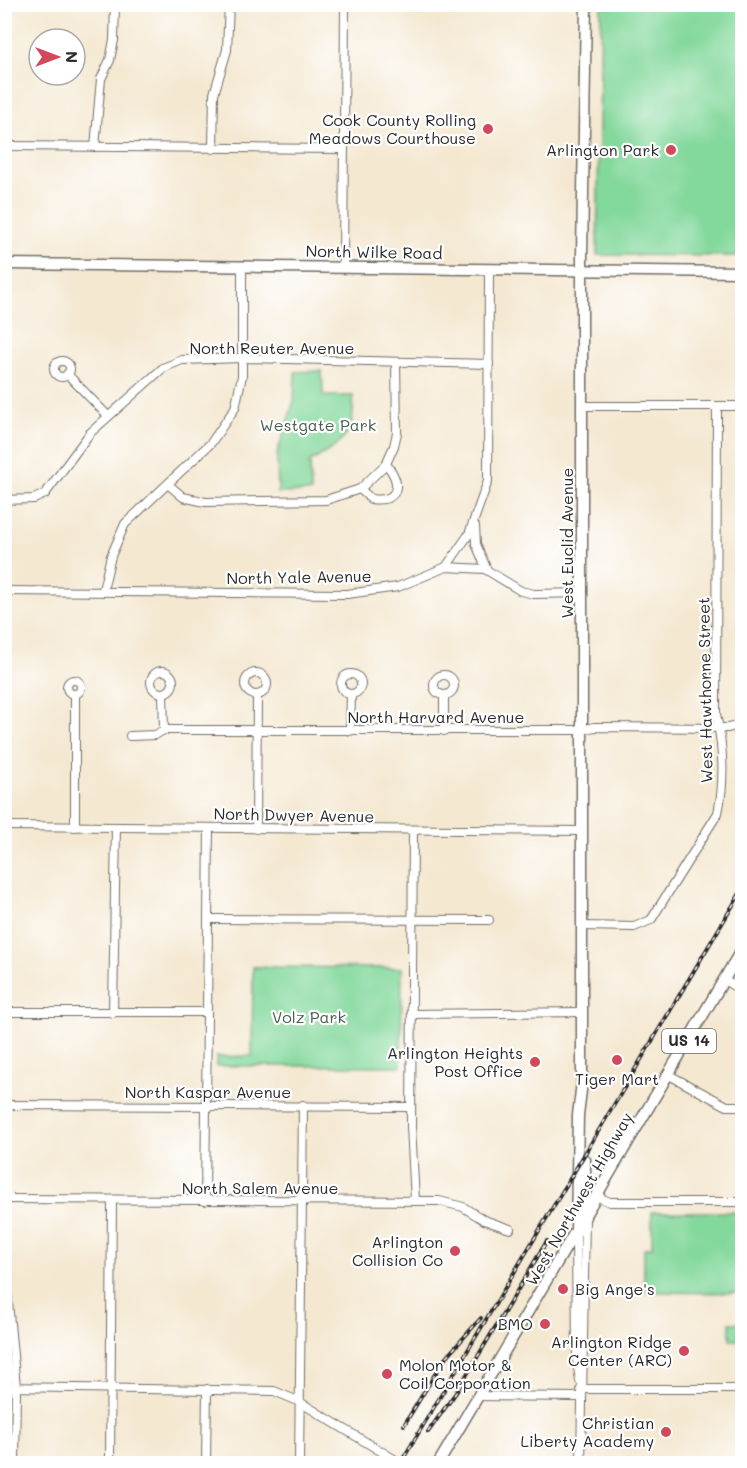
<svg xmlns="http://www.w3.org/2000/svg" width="747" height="1468" font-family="Mali,sans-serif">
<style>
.green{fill:#83d89b;stroke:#578263;stroke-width:1.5}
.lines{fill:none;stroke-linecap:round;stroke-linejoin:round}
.minor-casing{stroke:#716d65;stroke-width:10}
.major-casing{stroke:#716d65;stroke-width:13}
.minor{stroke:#fff;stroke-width:8}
.major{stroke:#fff;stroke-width:10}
.rail-casing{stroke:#2b2b2b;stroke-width:4}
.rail{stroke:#fff;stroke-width:1.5;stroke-dasharray:4.5;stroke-linecap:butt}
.poi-dot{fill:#d1495b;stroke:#fff;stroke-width:2}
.labels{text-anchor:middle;stroke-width:4.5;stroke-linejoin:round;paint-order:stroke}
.shield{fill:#fff;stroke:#6b6b6b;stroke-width:1.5}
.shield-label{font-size:15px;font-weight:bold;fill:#2b2b2b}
.poi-label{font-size:16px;fill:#2b2b2b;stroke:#fff;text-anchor:end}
.street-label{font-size:16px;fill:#2b2b2b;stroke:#fff}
.park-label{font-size:16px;fill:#455f4d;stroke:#fff}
</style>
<rect width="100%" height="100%" fill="#fff"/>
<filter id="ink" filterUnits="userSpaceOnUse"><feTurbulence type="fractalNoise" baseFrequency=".0167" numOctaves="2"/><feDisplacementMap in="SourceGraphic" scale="12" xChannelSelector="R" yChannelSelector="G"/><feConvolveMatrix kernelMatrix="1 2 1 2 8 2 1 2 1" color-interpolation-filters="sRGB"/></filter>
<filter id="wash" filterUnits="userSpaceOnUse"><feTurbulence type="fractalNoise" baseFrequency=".008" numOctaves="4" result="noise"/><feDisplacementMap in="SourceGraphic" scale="24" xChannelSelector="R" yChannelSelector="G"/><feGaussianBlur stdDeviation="1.35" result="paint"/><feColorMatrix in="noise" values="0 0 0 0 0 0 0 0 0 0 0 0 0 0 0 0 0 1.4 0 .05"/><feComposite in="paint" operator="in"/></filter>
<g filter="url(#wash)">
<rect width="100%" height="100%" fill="#f4e8d1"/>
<g class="green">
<polygon points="601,5 742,5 742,256 597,255"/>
<path d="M 322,371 L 323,396 L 353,396 C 356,436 341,444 310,462 L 311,492 L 278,493 L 277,454 L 294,401 L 295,372 Z"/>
<polygon points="253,967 402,968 401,1066 216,1066 216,1057 252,1056"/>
<polygon points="652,1212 742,1212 742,1293 644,1292 644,1248 652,1247"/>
<rect x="730" y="1323" width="12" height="17"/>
</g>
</g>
<g filter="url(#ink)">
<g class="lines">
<g class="minor-casing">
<g id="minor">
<polyline points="4,146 344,149"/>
<polyline points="95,147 101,79 110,60 114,40 115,4"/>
<polyline points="213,149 214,94 227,50 229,4"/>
<polyline points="343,267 345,4"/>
<circle cx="62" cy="369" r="8"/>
<polyline points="67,374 108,416"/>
<polyline points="583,406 742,406"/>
<polyline points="169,485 183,497 205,502 326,500 360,489 386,464 394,446 397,433 396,362"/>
<path d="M 360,489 L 371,499 C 400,503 402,483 386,464"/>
<polyline points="4,500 34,499 45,494 90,433 163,368 182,360 242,358 489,364"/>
<polyline points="475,526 476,544 487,570"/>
<polyline points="446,567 469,534 488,481 489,269"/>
<polyline points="103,590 111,556 125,524 211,443 235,408 242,376 242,266"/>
<polyline points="4,591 347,594 398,587 446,567 485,569 521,591 534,594 582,593"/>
<circle cx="162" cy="682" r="11"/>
<circle cx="256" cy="684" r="11"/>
<circle cx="351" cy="684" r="10"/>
<circle cx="444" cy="685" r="10"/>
<circle cx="74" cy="687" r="7"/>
<polyline points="163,693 164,730"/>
<polyline points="75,695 75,827"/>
<polyline points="444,695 444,731"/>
<polyline points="350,731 351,694"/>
<polyline points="130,736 155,735 164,730 582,730 594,727 728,728 742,724"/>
<polyline points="4,826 582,831"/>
<polyline points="256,829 257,695"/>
<polyline points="413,830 411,1126 415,1201"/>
<polyline points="208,919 489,920"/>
<path d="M 582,926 L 634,927 L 651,920 L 718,813 C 725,781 723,746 716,714 L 717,406"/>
<polyline points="724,980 742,991"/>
<polyline points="4,1012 206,1012"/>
<polyline points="113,1013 116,827"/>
<polyline points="412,1014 582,1012"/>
<polyline points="669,1075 727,1106 742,1106"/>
<polyline points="4,1105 411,1107"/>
<polyline points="598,1197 610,1202 742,1202"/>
<polyline points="4,1199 439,1201 463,1207 484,1220 510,1229"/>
<polyline points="205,1201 209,828"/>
<polyline points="576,1233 577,1361 580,1381"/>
<polyline points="4,1260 16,1387 15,1464"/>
<polyline points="4,1387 274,1391 298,1401 402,1464"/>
<polyline points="581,1389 742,1389"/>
<polyline points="478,1396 581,1397"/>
<polyline points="110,1464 112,1200"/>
<polyline points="206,1464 207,1389"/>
<polyline points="299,1464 303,1105"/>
<polyline points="581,1464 585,1217"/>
</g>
</g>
<g class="major-casing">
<g id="major">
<polyline points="4,264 742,272"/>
<polyline points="585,1160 585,1217"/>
<polyline points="576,1233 578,1115 582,1082 582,256 586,4"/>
<polyline points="438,1464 742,949"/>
</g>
</g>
<use href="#minor" class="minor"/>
<use href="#major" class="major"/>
<g class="rail-casing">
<g id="rail">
<polyline points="404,1425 443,1361 481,1318"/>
<polyline points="428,1432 457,1391 547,1241"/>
<polyline points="400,1464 742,890"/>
</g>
</g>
<use href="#rail" class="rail"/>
</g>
</g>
<g class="poi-dot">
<circle cx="488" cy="129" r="6"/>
<circle cx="671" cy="150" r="6"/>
<circle cx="617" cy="1060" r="6"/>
<circle cx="535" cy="1062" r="6"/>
<circle cx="455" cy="1251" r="6"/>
<circle cx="563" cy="1289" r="6"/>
<circle cx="545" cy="1324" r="6"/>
<circle cx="684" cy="1351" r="6"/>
<circle cx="387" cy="1374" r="6"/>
<circle cx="666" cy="1432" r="6"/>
</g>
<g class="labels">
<rect class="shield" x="662" y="1029" width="54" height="24" rx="4.5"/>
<g class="shield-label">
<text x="689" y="1046">US 14</text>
</g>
<g class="poi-label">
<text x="476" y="126">Cook County Rolling<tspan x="476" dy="18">Meadows Courthouse</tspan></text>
<text x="659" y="156">Arlington Park</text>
<text x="523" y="1059">Arlington Heights<tspan x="523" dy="18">Post Office</tspan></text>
<text x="617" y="1085" text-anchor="middle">Tiger Mart</text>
<text x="443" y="1248">Arlington<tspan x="443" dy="18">Collision Co</tspan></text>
<text x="575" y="1295" text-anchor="start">Big Ange's</text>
<text x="533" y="1330">BMO</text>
<text x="672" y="1348">Arlington Ridge<tspan x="672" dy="18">Center (ARC)</tspan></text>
<text x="399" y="1371" text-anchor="start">Molon Motor &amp;<tspan x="399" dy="18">Coil Corporation</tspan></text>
<text x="654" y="1429">Christian<tspan x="654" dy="18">Liberty Academy</tspan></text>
</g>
<g class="street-label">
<text transform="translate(374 252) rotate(1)" y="6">North Wilke Road</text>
<text x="272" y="354">North Reuter Avenue</text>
<text transform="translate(567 543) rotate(-90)" y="6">West Euclid Avenue</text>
<text transform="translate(299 577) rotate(-1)" y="6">North Yale Avenue</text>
<text transform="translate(705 690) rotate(-91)" y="6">West Hawthorne Street</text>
<text x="436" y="723">North Harvard Avenue</text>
<text transform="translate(294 815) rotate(1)" y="6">North Dwyer Avenue</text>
<text x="208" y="1098">North Kaspar Avenue</text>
<text x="260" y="1194">North Salem Avenue</text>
<text transform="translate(579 1199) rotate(-60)" y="6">West Northwest Highway</text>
</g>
<g class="park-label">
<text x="318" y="431">Westgate Park</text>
<text x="309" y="1023">Volz Park</text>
</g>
</g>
<rect width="747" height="1468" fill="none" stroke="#fff" stroke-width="24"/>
<g transform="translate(57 57) rotate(90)"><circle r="28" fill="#ffffff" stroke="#aaaaaa" stroke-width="1.5"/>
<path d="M0-4.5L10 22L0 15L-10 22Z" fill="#d1495b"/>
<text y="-9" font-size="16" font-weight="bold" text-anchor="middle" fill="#2b2b2b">N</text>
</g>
</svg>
